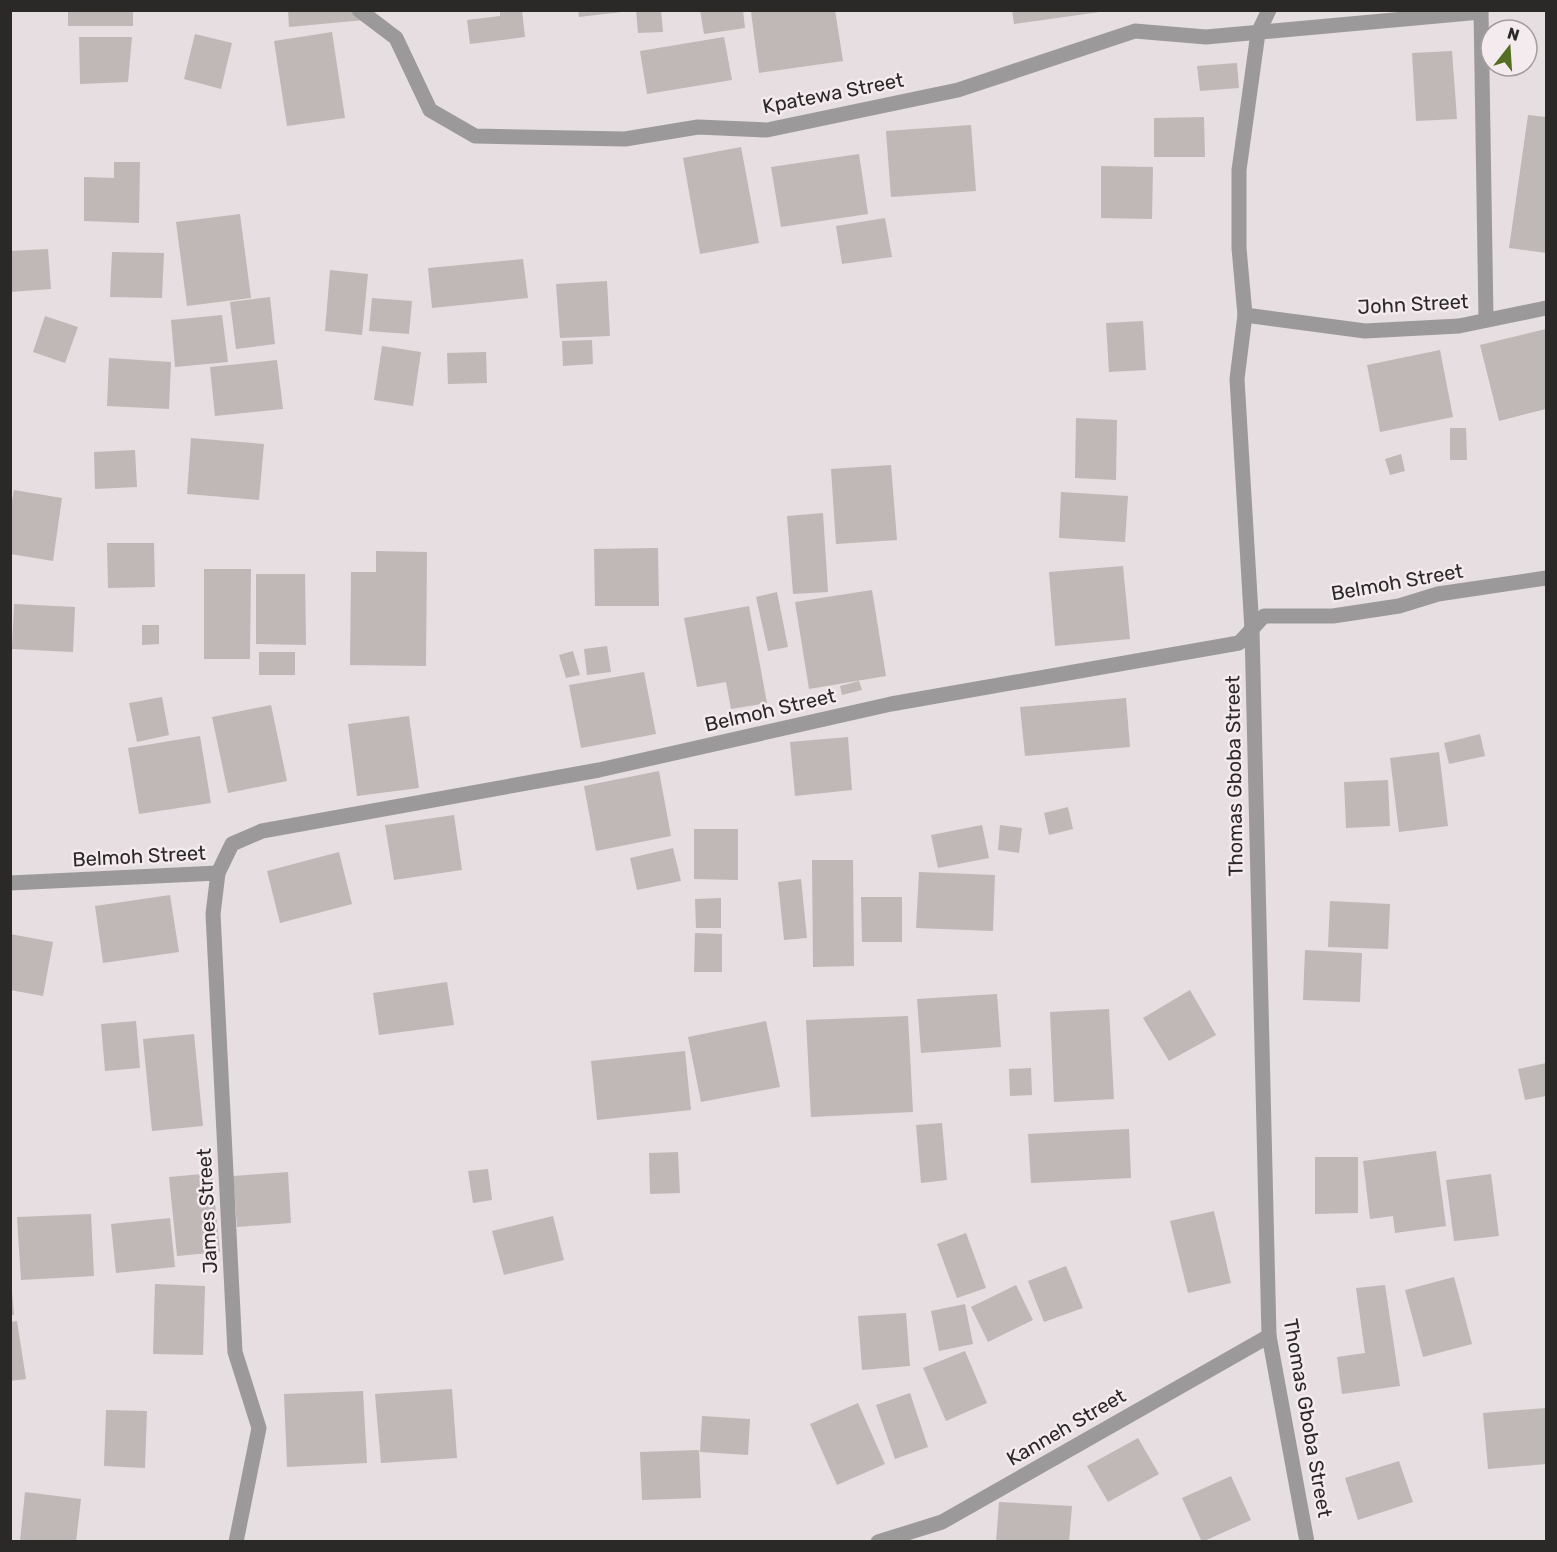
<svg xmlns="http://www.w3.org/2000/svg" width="1557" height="1552" font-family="Rubik,sans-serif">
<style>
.building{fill:#c0b8b7}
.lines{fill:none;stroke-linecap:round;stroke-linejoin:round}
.minor{stroke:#9c999b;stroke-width:15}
.labels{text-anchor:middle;stroke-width:5;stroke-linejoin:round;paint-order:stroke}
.street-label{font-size:20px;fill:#2b2828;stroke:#f3ebed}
</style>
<rect width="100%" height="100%" fill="#e6dee0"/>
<g class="building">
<rect x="68" y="10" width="65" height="16"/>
<polygon points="288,10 364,10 365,20 289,27"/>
<polygon points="500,10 522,10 525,37 470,44 467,20 500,16"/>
<polygon points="578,10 621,10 622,12 579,17"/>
<polygon points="636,10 661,10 663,32 638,33"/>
<polygon points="700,10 743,10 745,28 704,34"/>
<polygon points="764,10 835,10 843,61 759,73 751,12"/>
<polygon points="1012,10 1100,10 1100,12 1014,24"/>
<polygon points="332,32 345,118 287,126 274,41"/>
<polygon points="195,34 232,43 221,89 184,79"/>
<polygon points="79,37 132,37 128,82 80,84"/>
<polygon points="724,37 732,80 647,94 640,51"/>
<polygon points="1452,51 1457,119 1416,121 1412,53"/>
<polygon points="1237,63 1239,88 1200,91 1197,66"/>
<polygon points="1528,115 1546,117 1546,253 1509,248"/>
<polygon points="1204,117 1205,157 1154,157 1154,118"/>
<polygon points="971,125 976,191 891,197 886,131"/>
<polygon points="741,147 759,243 700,254 683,158"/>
<polygon points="859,154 868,214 781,227 771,167"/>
<polygon points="114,162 140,162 139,223 84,221 84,177 114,178"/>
<polygon points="1101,166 1153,167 1152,219 1101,218"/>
<polygon points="240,214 251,298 187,306 176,222"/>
<polygon points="885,218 892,257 842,264 836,226"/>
<polygon points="48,249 51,289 10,292 10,251"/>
<polygon points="112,252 164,253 162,298 110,297"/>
<polygon points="523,259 528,298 432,308 428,268"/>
<polygon points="330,270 368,274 362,335 325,331"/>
<polygon points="607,281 610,336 560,338 556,284"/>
<polygon points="270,297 275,344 236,349 230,302"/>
<polygon points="372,298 412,301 409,334 369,331"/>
<polygon points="222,315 228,362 175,367 171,320"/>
<polygon points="45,316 78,327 65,363 33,352"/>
<polygon points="1143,321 1146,370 1109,372 1106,323"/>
<polygon points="1546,329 1546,409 1499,421 1480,345"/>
<polygon points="592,340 593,364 563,366 562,341"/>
<polygon points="382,346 421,352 413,406 374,400"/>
<polygon points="1440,350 1453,417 1380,432 1367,365"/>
<polygon points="486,352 487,383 448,384 447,353"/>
<polygon points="109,358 171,362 169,409 107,406"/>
<polygon points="277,360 283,409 215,416 210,367"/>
<polygon points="1076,418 1117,420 1116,480 1075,478"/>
<polygon points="1450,428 1466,428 1467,460 1450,460"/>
<polygon points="191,438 264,444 259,500 187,494"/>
<polygon points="135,450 137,487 95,489 94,452"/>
<polygon points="1401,454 1405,471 1390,475 1385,459"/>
<polygon points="891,465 897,540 836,544 831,469"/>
<polygon points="14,490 62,498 53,561 10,554 10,512"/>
<polygon points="1061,492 1128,496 1125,542 1059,538"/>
<polygon points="823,513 828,592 793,594 787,516"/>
<polygon points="107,543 154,543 155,587 108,588"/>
<polygon points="658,548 659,606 595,606 594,549"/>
<polygon points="376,551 427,552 426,666 350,665 351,572 376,572"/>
<polygon points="1123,566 1130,639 1055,646 1049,572"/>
<polygon points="204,569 251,569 250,659 204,659"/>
<polygon points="256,574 305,574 306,645 256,644"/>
<polygon points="872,590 886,676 809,689 795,602"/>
<polygon points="777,592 788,647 768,651 756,597"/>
<polygon points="14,604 75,607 73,652 12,649"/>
<polygon points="749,606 767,703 731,709 726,682 697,687 684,618"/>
<polygon points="142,625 159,625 159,644 142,645"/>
<polygon points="607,646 611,672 587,675 584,649"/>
<polygon points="573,651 580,675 566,678 559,655"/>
<rect x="259" y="652" width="36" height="23"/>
<polygon points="644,672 656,734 581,748 569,685"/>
<polygon points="859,681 862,690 842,695 840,686"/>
<polygon points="162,697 169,735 137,742 129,703"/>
<polygon points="1126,698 1130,747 1025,756 1020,707"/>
<polygon points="271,705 287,781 228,793 212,717"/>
<polygon points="409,716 419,788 357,796 348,724"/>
<polygon points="1480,734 1485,756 1449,764 1444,743"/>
<polygon points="200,736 211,803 139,814 128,748"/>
<polygon points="848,737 852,790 795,796 790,742"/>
<polygon points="1439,752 1448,826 1399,832 1390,758"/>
<polygon points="659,771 671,836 596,851 584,786"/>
<polygon points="1388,780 1390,826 1346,828 1344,782"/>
<polygon points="1068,807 1073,829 1049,835 1044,813"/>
<polygon points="454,815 462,870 394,880 385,825"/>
<polygon points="982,825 989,858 938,868 931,835"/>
<polygon points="1000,825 1022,828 1019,853 998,850"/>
<polygon points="694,829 738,829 738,880 694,879"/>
<polygon points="673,848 681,881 637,890 630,858"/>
<polygon points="339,852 352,904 280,923 267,871"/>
<polygon points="812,860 853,860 854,966 813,967"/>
<polygon points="919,872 995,875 993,931 916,928"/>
<polygon points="801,879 807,938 784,940 778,882"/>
<polygon points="170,895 179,952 103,963 95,906"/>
<polygon points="861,897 902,897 902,942 862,942"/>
<polygon points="721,898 721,928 696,928 695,899"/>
<polygon points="1330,901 1390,904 1388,949 1328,947"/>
<polygon points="695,933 722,934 722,972 694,972"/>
<polygon points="10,934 53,942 43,996 10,990"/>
<polygon points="1305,950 1362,953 1360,1002 1303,1000"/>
<polygon points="447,982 454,1025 379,1035 373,993"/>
<polygon points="1190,990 1216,1035 1169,1061 1143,1018"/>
<polygon points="997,994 1001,1047 921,1053 917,999"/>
<polygon points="1109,1009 1114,1099 1054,1102 1050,1012"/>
<polygon points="908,1016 913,1112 811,1117 806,1020"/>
<polygon points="136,1021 140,1068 105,1071 101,1024"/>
<polygon points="766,1021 780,1087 701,1102 688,1037"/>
<polygon points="194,1034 203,1126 152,1131 143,1039"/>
<polygon points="685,1051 691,1110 597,1120 591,1061"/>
<polygon points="1546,1063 1546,1096 1525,1100 1518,1069"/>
<polygon points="1031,1068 1032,1095 1010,1096 1009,1069"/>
<polygon points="942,1123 947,1180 921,1183 916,1125"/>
<polygon points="1129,1129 1131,1178 1031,1183 1028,1134"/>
<polygon points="1436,1151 1446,1226 1395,1233 1393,1216 1370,1219 1363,1161"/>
<polygon points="678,1152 680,1193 650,1194 649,1153"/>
<polygon points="1315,1157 1358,1157 1358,1213 1315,1214"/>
<polygon points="488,1169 492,1200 473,1203 468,1171"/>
<polygon points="288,1172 291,1223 237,1227 233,1176"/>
<polygon points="212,1173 220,1252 177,1256 169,1177"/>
<polygon points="1491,1174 1499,1236 1454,1241 1446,1180"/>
<polygon points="1214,1211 1231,1283 1188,1293 1170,1221"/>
<polygon points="91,1214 94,1276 21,1280 17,1217"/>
<polygon points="553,1216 564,1260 504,1275 492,1231"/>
<polygon points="170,1218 175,1267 116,1273 111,1224"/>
<polygon points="966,1233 986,1288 957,1298 937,1244"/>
<polygon points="1066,1266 1083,1308 1044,1322 1028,1281"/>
<polygon points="1454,1277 1472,1344 1423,1357 1405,1290"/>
<polygon points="155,1284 205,1286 203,1355 153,1354"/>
<polygon points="1016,1285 1033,1320 988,1342 971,1307"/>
<polygon points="1385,1285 1400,1386 1342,1394 1337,1357 1365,1353 1356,1288"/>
<polygon points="10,1292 12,1292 14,1315 10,1315"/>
<polygon points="965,1304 973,1344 939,1351 931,1311"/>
<polygon points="906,1313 910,1366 862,1370 858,1316"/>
<polygon points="17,1321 26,1379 10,1381 10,1322"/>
<polygon points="965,1351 987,1403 946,1421 923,1368"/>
<polygon points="452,1389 457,1458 381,1463 375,1394"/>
<polygon points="363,1391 367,1463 287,1467 284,1394"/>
<polygon points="910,1393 928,1447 895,1459 876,1405"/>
<polygon points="858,1403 885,1464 837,1485 810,1424"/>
<polygon points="1546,1408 1546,1464 1488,1469 1483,1413"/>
<polygon points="106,1410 147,1411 145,1468 104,1466"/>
<polygon points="702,1416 750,1419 748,1455 700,1452"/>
<polygon points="1138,1438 1159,1474 1108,1502 1087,1466"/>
<polygon points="699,1450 701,1498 642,1500 640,1452"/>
<polygon points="1399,1461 1413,1502 1358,1520 1345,1478"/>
<polygon points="1231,1476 1251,1520 1202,1542 1182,1498"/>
<polygon points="25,1492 81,1499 76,1542 20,1541"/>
<polygon points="999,1502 1072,1506 1069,1542 996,1542"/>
</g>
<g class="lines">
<g class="minor">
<polyline points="359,10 396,38 430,110 475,136 625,139 698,127 767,130 958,90 1135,31 1206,37 1481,12"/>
<polyline points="1269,10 1258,33 1239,170 1239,248 1245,315 1237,379 1252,630 1269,1336 1307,1542"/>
<polyline points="1481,10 1486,319"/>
<polyline points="1245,315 1365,331 1459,326 1546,308"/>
<polyline points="10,883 218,873"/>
<polyline points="236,1542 259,1428 235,1352 213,914 218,873 232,844 262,831 599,770 891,704 1239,643 1264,616 1333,616 1399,606 1438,594 1546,578"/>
<polyline points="878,1542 942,1522 1269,1336"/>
</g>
</g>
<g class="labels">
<g class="street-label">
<text transform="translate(833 93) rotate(-11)" y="7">Kpatewa Street</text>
<text transform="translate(1413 304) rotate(-3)" y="7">John Street</text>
<text transform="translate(1397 582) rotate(-10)" y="7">Belmoh Street</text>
<text transform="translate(770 710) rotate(-13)" y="7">Belmoh Street</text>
<text transform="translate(1234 776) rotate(-91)" y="7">Thomas Gboba Street</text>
<text transform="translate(139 856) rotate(-3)" y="7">Belmoh Street</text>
<text transform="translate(207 1211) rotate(-93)" y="7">James Street</text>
<text transform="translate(1308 1418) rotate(80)" y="7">Thomas Gboba Street</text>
<text transform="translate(1066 1427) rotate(-30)" y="7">Kanneh Street</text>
</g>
</g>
<rect width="1557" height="1552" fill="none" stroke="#2b2828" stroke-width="24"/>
<g transform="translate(1509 48) rotate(17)"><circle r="28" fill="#f3ebed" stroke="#a39d9e" stroke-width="1.5"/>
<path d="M0-4.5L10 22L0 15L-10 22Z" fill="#536e21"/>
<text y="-9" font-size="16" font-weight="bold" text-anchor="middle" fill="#2b2828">N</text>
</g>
</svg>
